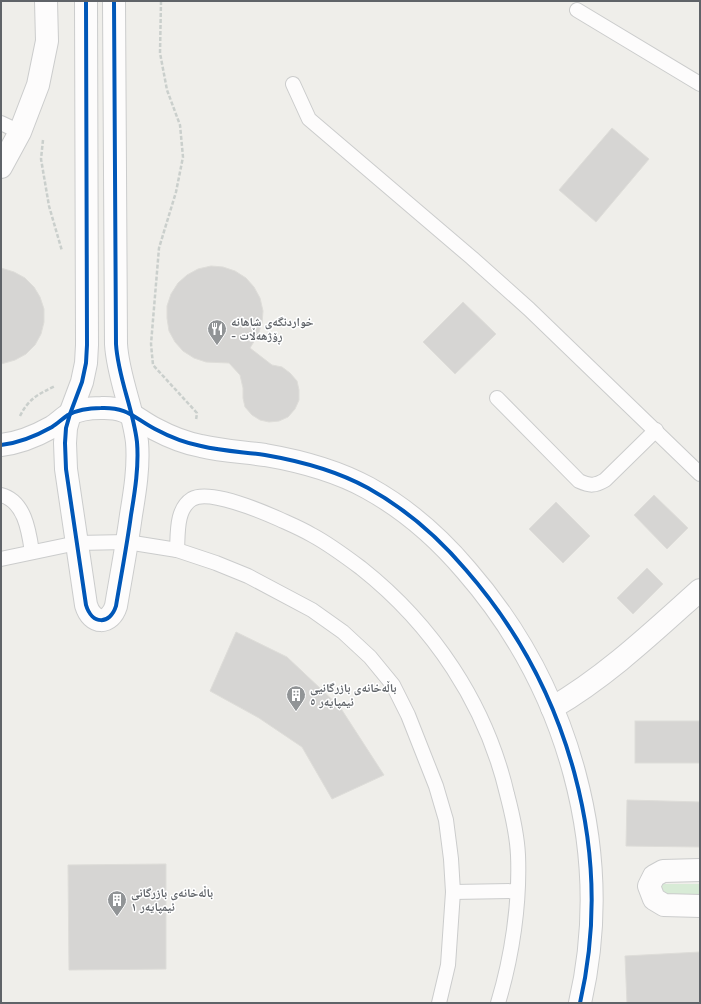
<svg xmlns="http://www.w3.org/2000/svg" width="701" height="1004" font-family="Mulish,'Noto Naskh Arabic',sans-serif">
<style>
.green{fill:#d8ebd6}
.building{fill:#d6d5d3;stroke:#deddd9}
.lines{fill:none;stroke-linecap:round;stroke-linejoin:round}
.service-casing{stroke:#cbcccc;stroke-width:16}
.minor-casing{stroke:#cbcccc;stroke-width:24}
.tertiary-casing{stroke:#cbcccc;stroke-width:24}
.path{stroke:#cacfcc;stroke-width:2.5;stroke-dasharray:4 2;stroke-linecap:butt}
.service{stroke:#fdfcfc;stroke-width:14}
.minor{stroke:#fdfcfc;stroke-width:22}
.tertiary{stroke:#fdfcfc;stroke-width:22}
.cycleway-casing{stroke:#fff;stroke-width:6}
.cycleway{stroke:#0057b8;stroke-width:4}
.labels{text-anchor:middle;stroke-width:3;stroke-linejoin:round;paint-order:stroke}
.poi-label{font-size:12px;font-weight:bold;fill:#5f6368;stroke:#fff;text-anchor:start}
</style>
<rect width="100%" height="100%" fill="#efeeea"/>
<polygon class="green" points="658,884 700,884 700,899 657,899"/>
<g class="building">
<polygon points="612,128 649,159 596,222 559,190"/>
<polygon points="211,266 223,267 235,271 246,278 254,287 260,298 263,311 262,323 258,335 250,348 272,365 282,367 290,373 297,381 299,390 299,400 295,409 288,417 279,421 269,422 260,420 252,415 245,407 243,398 243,388 240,375 229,363 206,362 194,358 183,351 175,342 169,331 167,318 167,306 171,294 178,283 187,275 198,269"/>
<polygon points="1,268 14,272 25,278 34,287 40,297 44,309 44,322 41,334 35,345 26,354 15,360 1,364"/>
<polygon points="463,302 496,334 455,374 423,342"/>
<polygon points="654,495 688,528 667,549 634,515"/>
<polygon points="556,502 590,536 563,563 529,529"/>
<polygon points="647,568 663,584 633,614 617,598"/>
<polygon points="236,632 287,657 340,707 384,775 332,799 302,747 259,718 210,691"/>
<rect x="635" y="721" width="65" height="42"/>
<polygon points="627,800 700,802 700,847 626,846"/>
<polygon points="166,864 166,969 69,970 68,865"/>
<polygon points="700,952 700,1003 627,1003 625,956"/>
</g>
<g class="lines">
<g class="service-casing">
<g id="service">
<polyline points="577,10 700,84"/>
<polyline points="293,84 309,119 472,258 529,309 700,474"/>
<polyline points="1,123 20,132"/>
<path d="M 497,398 L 579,481 C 590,486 595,486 605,480 L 656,430"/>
<path d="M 1,495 C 25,501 29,532 32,552"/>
<path d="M 177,550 C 178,533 176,509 192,499 C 209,489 261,511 279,519 C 290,524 302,529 312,535 C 329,544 345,556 361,568 C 433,625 486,704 507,794 C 512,813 517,834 518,855 C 520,903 512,957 498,1003"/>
<polyline points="1,559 77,543 127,542 177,550 216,563 248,576 312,610 343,632 370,657 393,685 408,715 436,786 446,820 451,859 453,892 448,965 439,1003"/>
<polyline points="453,892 517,891"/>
</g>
</g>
<g class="minor-casing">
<g id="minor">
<polyline points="1,167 20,132 38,85 47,41 46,1"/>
<path d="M 552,708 C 607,676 653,632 700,590"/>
<polyline points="700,870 663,871 654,876 649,886 654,899 664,905 700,906"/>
</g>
</g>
<g class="tertiary-casing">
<g id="tertiary">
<path d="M 86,1 L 87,345 L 86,363 L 82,382 L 70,414 L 66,428 L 65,443 L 66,469 L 86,605 C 92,625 110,625 116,606 C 121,576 127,545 131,515 C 135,491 139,466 137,442 C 133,408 118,378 116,344 L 114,1"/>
<path d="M 1,445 C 19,443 36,436 52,427 C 57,424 62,419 68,415 C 77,410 91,408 101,408 C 128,407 134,418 155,429 C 170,437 185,443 201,446 C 222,451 244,452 265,455 C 300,461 337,471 368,488 C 406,509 438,537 466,570 C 568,687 615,850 580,1003"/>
</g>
</g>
<g class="path">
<polyline points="161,1 160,53 167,90 180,125 183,157 176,192 159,248 151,344 153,365 197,413 196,420"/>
<polyline points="43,140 41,159 49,206 62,251"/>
<path d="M 20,416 C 29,398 39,394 55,386"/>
</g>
<use href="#service" class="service"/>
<use href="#minor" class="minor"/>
<use href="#tertiary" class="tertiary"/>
<g class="cycleway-casing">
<g id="cycleway">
<path d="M 86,1 L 87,345 L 86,363 L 82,382 L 70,414 L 66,428 L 65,443 L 66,469 L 86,605 C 92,625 110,625 116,606 C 121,576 127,545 131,515 C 135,491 139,466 137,442 C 133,408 118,378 116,344 L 114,1"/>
<path d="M 1,445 C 19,443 36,436 52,427 C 57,424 62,419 68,415 C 77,410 91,408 101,408 C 128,407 134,418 155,429 C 170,437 185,443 201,446 C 222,451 244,452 265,455 C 300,461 337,471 368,488 C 406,509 438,537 466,570 C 568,687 615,850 580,1003"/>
</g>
</g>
<use href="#cycleway" class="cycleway"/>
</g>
<defs>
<g id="restaurant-pin" transform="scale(1)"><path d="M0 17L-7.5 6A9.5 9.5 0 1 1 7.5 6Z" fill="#919496" stroke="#fff"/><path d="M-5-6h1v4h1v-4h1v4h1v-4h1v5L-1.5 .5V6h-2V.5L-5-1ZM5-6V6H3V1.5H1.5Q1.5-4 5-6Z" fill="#fff"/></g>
<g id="building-pin" transform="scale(1)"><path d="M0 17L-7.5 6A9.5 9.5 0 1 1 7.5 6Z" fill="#919496" stroke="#fff"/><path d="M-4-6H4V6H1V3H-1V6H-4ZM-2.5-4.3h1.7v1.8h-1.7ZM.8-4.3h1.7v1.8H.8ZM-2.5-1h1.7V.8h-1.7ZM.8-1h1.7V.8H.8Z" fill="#fff"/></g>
</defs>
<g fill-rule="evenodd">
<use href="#restaurant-pin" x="217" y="329"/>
<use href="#building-pin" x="296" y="695"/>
<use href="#building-pin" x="117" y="900"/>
</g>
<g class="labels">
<g class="poi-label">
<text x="231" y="326">خواردنگەی شاھانە<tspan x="231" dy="14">- ڕۆژھەڵات</tspan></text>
<text x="310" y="692">باڵەخانەی بازرگانیی<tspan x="310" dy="14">ئیمپایەر ٥</tspan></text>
<text x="131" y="897">باڵەخانەی بازرگانی<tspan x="131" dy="14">ئیمپایەر ١</tspan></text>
</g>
</g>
<rect width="701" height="1004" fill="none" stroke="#5f6368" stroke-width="4"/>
</svg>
